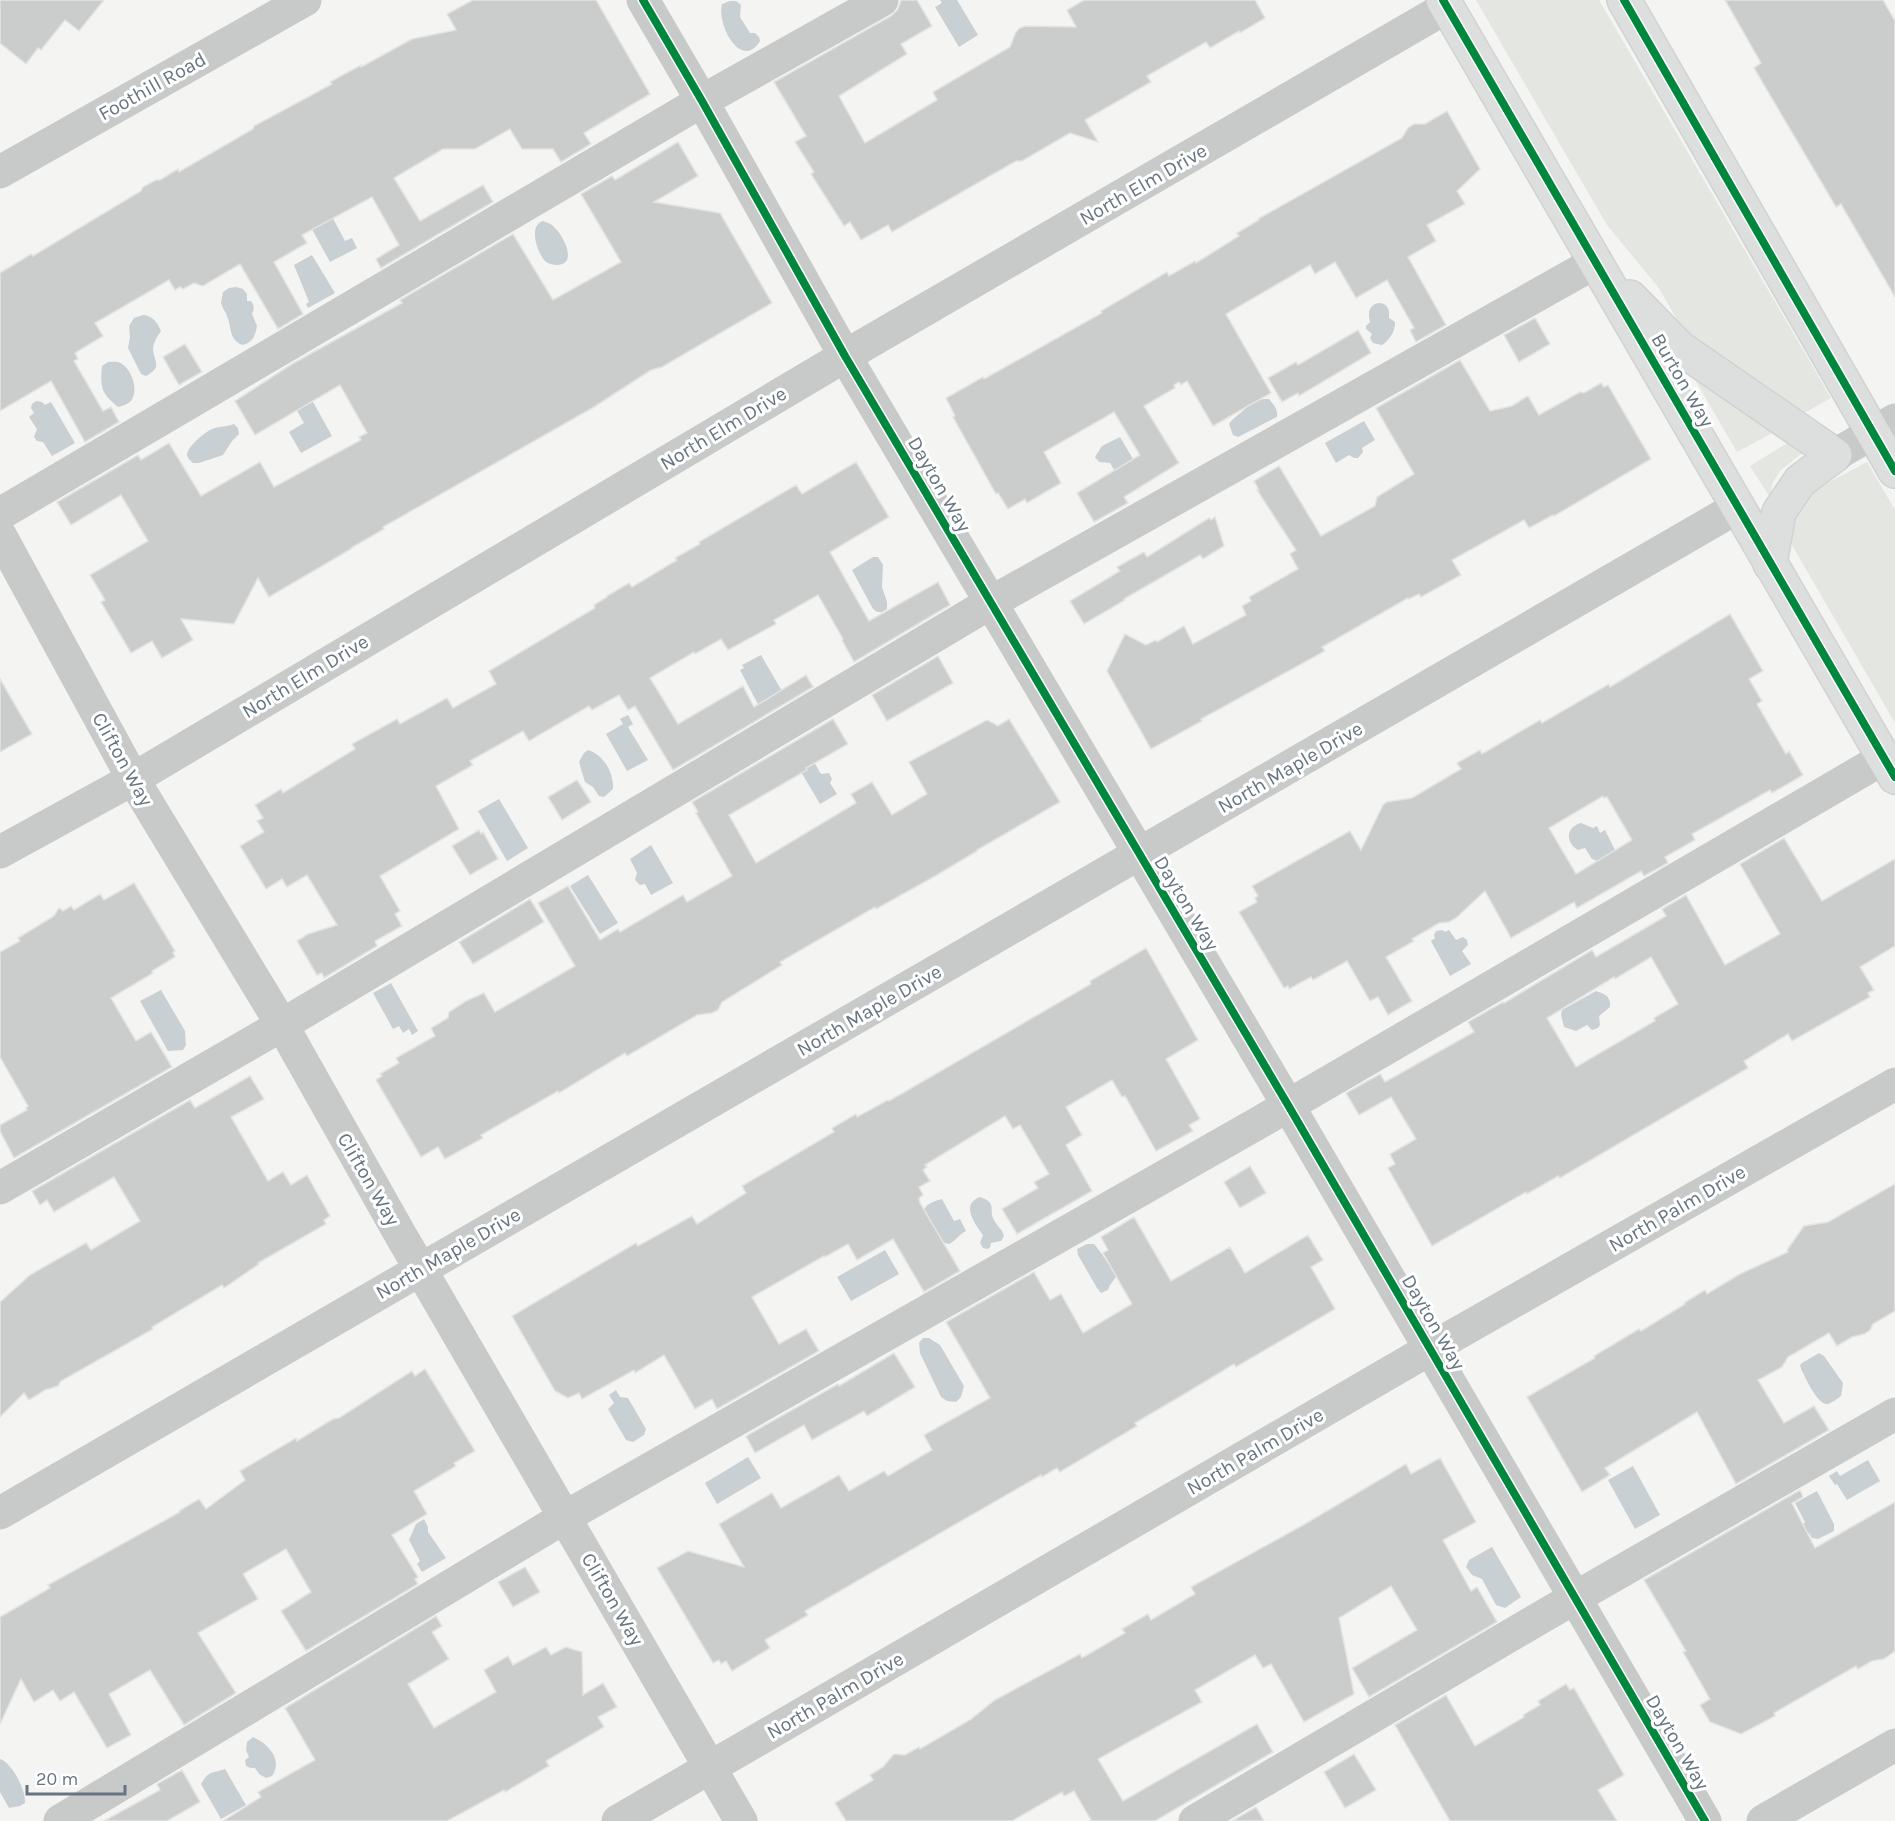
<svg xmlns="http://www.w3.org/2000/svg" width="1895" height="1821" font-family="Karla,sans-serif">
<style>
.green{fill:#e4e6e1}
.water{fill:#c9d0d3}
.building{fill:#cbcccc;stroke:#e3e3e2;stroke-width:1.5;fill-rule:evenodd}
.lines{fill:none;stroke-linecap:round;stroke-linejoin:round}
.major-casing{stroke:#d1d2d2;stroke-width:36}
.minor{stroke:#c8caca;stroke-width:33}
.major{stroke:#dddede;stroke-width:33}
.cycleway-casing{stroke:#fff;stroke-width:11}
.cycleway{stroke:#00873e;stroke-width:8}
.labels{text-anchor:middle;stroke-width:6;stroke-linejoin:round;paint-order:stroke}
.street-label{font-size:20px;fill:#667580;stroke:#fff}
</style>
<rect width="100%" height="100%" fill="#f4f4f2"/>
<g class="green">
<polygon points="1476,0 1599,0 1831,398 1801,415 1685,333 1658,287 1607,225"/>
<polygon points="1700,375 1782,428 1737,452 1694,378"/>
<polygon points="1789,442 1803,452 1780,471 1772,484 1771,499 1750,466"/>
<path d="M 1867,462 L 1895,510 L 1895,723 L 1792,545 C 1788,495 1830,483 1867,462 Z"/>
</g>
<g class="water">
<polygon points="940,0 957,0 978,35 959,47 935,7 942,3"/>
<path d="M 730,1 L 736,1 L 741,5 L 740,17 L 750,33 L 755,33 L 759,37 L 760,41 C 741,72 716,23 722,4 Z"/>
<polygon points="329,211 345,241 352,238 357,248 330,262 308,222"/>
<path d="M 543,221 C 548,223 552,224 555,228 C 563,235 578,264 558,265 C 554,265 548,264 545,261 C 537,252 528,225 543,221 Z"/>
<polygon points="312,255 335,293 308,308 306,304 309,302 294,265"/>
<path d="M 236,287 L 243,289 L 247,294 L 247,301 L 251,301 C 255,306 254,309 252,314 L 257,326 C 255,336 253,343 242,345 C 229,339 232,329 227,316 C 226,312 222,308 221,303 L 223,292 L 229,288 Z"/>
<path d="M 1378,303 C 1387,303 1390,309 1389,318 L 1395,322 C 1396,330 1389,341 1382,345 L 1373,343 L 1370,338 L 1372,334 L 1366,329 L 1366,326 L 1370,322 C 1368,313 1368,306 1378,303 Z"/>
<path d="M 143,315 C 153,316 157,322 161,331 C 157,337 153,343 153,350 C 155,364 162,367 146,376 L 141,374 L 128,348 L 130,337 L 129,326 L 134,318 Z"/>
<path d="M 108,362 C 113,362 118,361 122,364 C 132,370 139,391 131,401 C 128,404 123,406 118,407 C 101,393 100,387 102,366 Z"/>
<polygon points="308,393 332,436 301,453 289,432 304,423 292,402"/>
<path d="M 1264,399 L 1269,399 C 1274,405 1278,409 1277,417 L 1238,437 L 1233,435 L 1229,424 C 1235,415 1245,412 1250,402 Z"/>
<polygon points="36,401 42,402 45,405 51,402 75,443 52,456 43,442 37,441 34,437 37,429 29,417 34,413 31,408 32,404"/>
<polygon points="1364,421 1375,440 1362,448 1363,452 1358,458 1354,458 1349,455 1336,463 1325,443"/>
<path d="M 234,424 L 238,428 L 239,434 L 232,441 L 223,455 L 199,463 L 193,463 C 190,460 188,459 187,455 C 187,447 203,434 210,430 C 217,426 226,427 234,424 Z"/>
<polygon points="1120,437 1146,481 1127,492 1110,463 1099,462 1095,457 1102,446"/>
<polygon points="873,557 878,557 883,565 882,587 887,602 887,609 882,612 877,612 873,609 852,570"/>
<polygon points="761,655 783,693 763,714 740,670 744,668 742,665"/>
<polygon points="628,715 633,724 628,727 648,760 627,771 606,734 623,724 620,719"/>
<path d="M 588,750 C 604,755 614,773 613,789 L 604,797 L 599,796 L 593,787 L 585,782 C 583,776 581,769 579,762 L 584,753 Z"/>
<polygon points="790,753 814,762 821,774 829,773 832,779 830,783 837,794 820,804"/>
<polygon points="499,799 528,848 507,861 478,811"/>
<path d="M 1581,823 L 1593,828 L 1597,826 L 1600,833 L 1605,830 L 1619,858 L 1602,868 L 1595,860 L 1592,859 L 1585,848 L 1578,850 C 1565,842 1566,827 1581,823 Z"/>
<polygon points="651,845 673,883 651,895 645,884 640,885 635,880 637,873 630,859"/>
<polygon points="588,875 618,923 600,934 570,886"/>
<polygon points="1442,930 1445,932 1449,930 1456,940 1463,937 1467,940 1468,945 1462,951 1471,964 1450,976 1431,941 1435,938 1434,935 1436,931"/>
<polygon points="391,983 418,1031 412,1035 409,1029 403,1033 399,1026 393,1029 373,993"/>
<polygon points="161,990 185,1031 186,1045 183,1050 168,1051 140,1001"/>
<path d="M 1596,991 C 1605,994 1611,996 1610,1007 L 1599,1016 L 1600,1025 L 1598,1028 L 1592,1030 L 1587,1025 L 1576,1031 L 1564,1027 L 1561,1015 L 1562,1010 Z"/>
<path d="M 980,1197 C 998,1203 988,1209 994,1220 C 997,1227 1002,1228 1004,1236 L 1001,1241 L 991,1243 L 990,1248 L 987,1249 L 983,1248 L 980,1243 L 983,1235 C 975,1224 960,1204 980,1197 Z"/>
<path d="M 942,1199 L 954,1221 L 960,1219 L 966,1231 C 958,1235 958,1239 949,1244 L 942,1242 L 924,1210 C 927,1203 935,1201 942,1199 Z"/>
<path d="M 1087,1244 L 1094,1244 C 1098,1248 1115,1272 1116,1277 L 1110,1285 L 1108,1290 L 1101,1293 L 1097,1288 L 1078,1255 L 1077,1249 Z"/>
<polygon points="885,1250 899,1274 851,1301 837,1277"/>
<polygon points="923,1338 929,1338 940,1345 964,1386 961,1397 956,1402 947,1401 941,1397 920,1353 919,1343"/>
<path d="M 1819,1353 L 1824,1356 L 1843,1383 L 1841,1396 C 1838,1398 1832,1403 1828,1404 C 1818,1406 1805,1377 1801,1369 L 1800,1365 L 1802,1363 Z"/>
<polygon points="616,1390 620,1397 628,1398 646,1429 644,1435 633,1442 626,1440 608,1409 614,1403 609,1395"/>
<polygon points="748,1457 761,1478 717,1504 705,1483"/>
<polygon points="1868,1460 1880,1481 1847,1500 1837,1484 1835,1485 1829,1476 1837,1471 1840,1476"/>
<polygon points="1633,1466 1660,1515 1635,1529 1608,1480"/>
<polygon points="1817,1491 1834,1524 1834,1531 1818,1539 1812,1538 1809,1533 1805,1535 1802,1526 1805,1522 1795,1503"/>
<polygon points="424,1519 428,1527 428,1532 446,1558 422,1572 417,1564 420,1561 409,1540 416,1524"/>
<polygon points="1492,1547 1521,1597 1505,1608 1496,1605 1482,1579 1472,1575 1466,1567 1469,1560"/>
<path d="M 253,1737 C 269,1744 283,1760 272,1776 L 266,1778 L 259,1774 L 255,1768 L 251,1768 L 246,1766 L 245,1760 L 249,1757 L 246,1750 L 247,1742 Z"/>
<path d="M 0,1759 C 12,1763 26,1790 25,1803 L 20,1806 L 9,1808 L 0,1792 Z"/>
<path d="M 225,1769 L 246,1805 L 221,1819 L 201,1784 C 210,1769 212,1774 225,1769 Z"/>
</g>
<g class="building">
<polygon points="0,0 104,0 79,31 65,20 41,50 38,48 26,64 0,43"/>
<polygon points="473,0 596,0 650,94 584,133 591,144 561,162 553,149 522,149 510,129 475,149 443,149 394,178 420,221 483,185 493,202 381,268 376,259 399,245 372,197 302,235 307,243 274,262 303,314 278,329 240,264 203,286 194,283 183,289 180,287 175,290 169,280 95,323 103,336 75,353 78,359 74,361 103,411 111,407 119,422 85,442 51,381 0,411 0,273 31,254 33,256 141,191 143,187 156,180 160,180 178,169 179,172 253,129 254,126 332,84 330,82 361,65 361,67 372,61 412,39 456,30 447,14"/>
<polygon points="901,0 917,0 932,26 901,44 907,54 839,96 865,143 937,100 933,92 1010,47 1016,32 1020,28 1026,26 1076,27 1067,10 1084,0 1255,0 1265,18 1240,33 1239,31 1210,48 1206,42 1147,76 1151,82 1085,120 1098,142 1070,133 1022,161 1016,161 892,232 888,225 861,240 850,222 844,226 811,174 814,172 795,142 806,136 774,82 891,16 898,9"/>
<polygon points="1725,0 1883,0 1895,21 1895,297 1841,204 1836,207 1754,68 1761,63"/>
<polygon points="1447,111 1480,169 1457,191 1465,204 1427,225 1436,241 1408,257 1446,325 1416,342 1410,330 1414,328 1387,280 1356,298 1335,262 1315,274 1310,265 1226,314 1271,393 1213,426 1187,381 1181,385 1179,382 1174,385 1175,388 1144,406 1179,463 1124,497 1128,503 1094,522 1077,493 1140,455 1114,412 1044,452 1061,483 1027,503 1025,499 1008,509 998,493 996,494 953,417 955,416 946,398 983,377 984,379 1102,313 1101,311 1167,272 1169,276 1195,261 1196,263 1239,236 1237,233 1259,220 1258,219 1402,138 1408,128 1414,124 1425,124"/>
<polygon points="678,142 698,176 654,202 720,213 772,303 662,367 651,370 594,407 383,527 384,529 351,548 351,549 269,597 258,578 234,624 181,619 193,640 162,658 152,641 131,653 101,602 105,600 90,575 148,541 121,495 71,525 57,502 138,455 141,460 169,443 201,496 260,462 274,487 361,440 359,437 367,433 340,385 255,435 235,401 292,364 402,303 400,300 513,234 553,300 621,262 581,194 612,176 615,180"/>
<polygon points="1535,318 1550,344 1519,362 1504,335"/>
<polygon points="1358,330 1371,353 1299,396 1298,393 1282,402 1268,378 1296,362 1298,365"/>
<polygon points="185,344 202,372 179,385 163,357"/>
<polygon points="1460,360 1490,411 1512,406 1528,396 1539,415 1580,392 1584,393 1601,383 1604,387 1608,385 1651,459 1554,516 1553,515 1529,528 1524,520 1452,560 1461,575 1421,597 1419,594 1409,599 1408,598 1322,647 1325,651 1201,719 1202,721 1151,749 1107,671 1125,634 1146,645 1156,640 1157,642 1184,626 1193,644 1246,615 1242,606 1251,601 1249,597 1298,569 1290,554 1296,550 1257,490 1259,490 1254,481 1279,466 1321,536 1375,506 1377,497 1414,474 1376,408"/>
<polygon points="856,462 889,517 830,552 869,621 938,582 950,605 854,662 842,640 843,639 818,595 774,620 776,624 728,650 721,639 695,654 694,652 650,678 678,724 743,686 754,707 806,675 813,687 673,770 635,706 628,710 619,695 592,710 589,706 529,741 523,731 470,761 473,765 436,786 459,829 380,876 400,911 395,914 402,926 375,941 377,946 324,978 322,973 317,975 297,941 308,934 337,925 307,875 287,887 282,879 266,889 240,846 264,832 257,821 263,818 255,805 281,789 283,793 355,749 352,744 397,719 400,724 447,698 453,708 496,684 489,671 595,608 594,605 607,597 607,596 629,583 632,587 677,560 675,558 700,544 699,542 796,485 802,494"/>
<polygon points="1215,517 1224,546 1203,559 1200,555 1124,599 1125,600 1084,624 1070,601 1120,571 1117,567 1144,552 1147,557 1209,518 1211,520"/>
<path d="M 1730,614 L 1763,671 L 1749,679 L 1762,701 L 1757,704 L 1786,754 L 1789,751 L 1803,775 L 1772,793 L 1770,790 L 1692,834 L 1695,840 L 1665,857 L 1668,863 L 1644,876 L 1641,871 L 1577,908 L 1574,902 L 1511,938 L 1485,891 L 1456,918 L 1449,922 L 1439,923 L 1412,939 L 1414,941 L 1386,957 L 1412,1001 L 1388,1015 L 1378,997 L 1370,1001 L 1347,961 L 1313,980 L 1311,977 L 1289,989 L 1288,986 L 1284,988 L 1239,912 L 1257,902 L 1255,898 L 1258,896 L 1252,886 L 1350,831 L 1361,850 L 1383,805 L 1387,802 L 1412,798 L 1461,769 L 1457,763 L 1480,750 L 1482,754 L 1540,720 L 1542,723 L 1609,684 L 1610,687 ZM 1603,796 L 1604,798 L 1607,797 L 1632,840 L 1576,874 L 1549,828 Z"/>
<polygon points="938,656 953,683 887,721 872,695"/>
<polygon points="0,679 32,734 0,752"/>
<polygon points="833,719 848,744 806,768 807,770 729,815 756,863 856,803 851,794 872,782 892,815 927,794 909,762 987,720 998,726 1009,719 1060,802 977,850 977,851 937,875 876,909 875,907 780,962 782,965 722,1002 718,1010 712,1013 697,1015 627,1056 625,1053 559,1093 558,1091 481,1135 483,1138 445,1159 438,1147 421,1157 376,1080 382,1076 380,1074 399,1063 396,1058 435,1036 431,1028 448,1018 449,1012 466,1001 484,993 495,1012 575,966 538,903 568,886 600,940 618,929 620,932 683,895 687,902 732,876 696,813 698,812 692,802"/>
<polygon points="577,780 591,802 562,820 548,797"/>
<polygon points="479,830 481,834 483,832 498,859 470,875 452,846"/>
<path d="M 1784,838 L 1822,901 L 1895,859 L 1895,946 L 1860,967 L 1874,990 L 1868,993 L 1870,997 L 1792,1041 L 1788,1034 L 1744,1061 L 1748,1068 L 1560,1178 L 1558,1176 L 1527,1194 L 1526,1192 L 1432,1246 L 1388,1168 L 1395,1164 L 1390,1154 L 1416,1139 L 1391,1097 L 1359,1115 L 1346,1093 L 1380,1074 L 1385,1082 L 1474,1032 L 1468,1022 L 1503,1002 L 1504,1003 L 1592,950 L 1596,957 L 1666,916 L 1662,909 L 1686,895 L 1725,965 L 1780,934 L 1740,864 ZM 1651,957 L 1678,1004 L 1654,1018 L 1655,1021 L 1576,1067 L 1547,1018 L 1614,977 L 1615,979 Z"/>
<polygon points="134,883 175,951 173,952 175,957 152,971 153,973 111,998 136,1041 151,1032 172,1067 14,1158 0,1131 0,1125 27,1110 26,1108 28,1106 0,1057 0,952 20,941 18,938 54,916 59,908 63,911 71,906 74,910 100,894 104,900"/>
<polygon points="530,899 544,922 473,964 459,942"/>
<polygon points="1146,948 1198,1040 1166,1059 1200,1119 1189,1125 1193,1131 1156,1151 1125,1096 1122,1097 1112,1080 1066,1107 1082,1135 1066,1145 1092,1191 1017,1234 1002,1209 1038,1188 1034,1182 1049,1174 1020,1125 1013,1129 1005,1116 925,1165 927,1167 923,1170 930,1181 919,1187 923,1195 919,1198 920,1203 960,1271 924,1292 893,1239 857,1260 848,1244 825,1257 824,1256 752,1297 779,1344 806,1329 819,1351 717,1409 712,1399 695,1409 664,1355 635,1373 634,1370 582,1399 579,1393 568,1398 555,1391 512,1316 636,1243 638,1246 692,1216 697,1224 746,1193 742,1186 834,1132 832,1128 856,1114 857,1117 888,1100 889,1101 1091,984 1090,981"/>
<polygon points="250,1076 264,1099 231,1117 268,1181 283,1172 291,1185 307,1175 330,1216 324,1220 326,1224 258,1263 259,1264 224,1288 222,1285 152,1327 153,1329 61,1381 58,1386 45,1390 29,1400 24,1393 0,1417 0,1302 30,1275 86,1243 91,1250 140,1221 114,1177 54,1212 47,1200 40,1205 32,1191 190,1100 195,1108"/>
<polygon points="1250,1166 1266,1193 1240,1208 1224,1182"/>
<polygon points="1895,1184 1895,1311 1873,1324 1870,1330 1864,1334 1852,1337 1837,1346 1829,1333 1788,1357 1782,1367 1758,1380 1784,1423 1814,1406 1829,1430 1736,1484 1697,1412 1605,1468 1610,1475 1582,1492 1527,1397 1595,1358 1594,1356 1639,1329 1641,1331 1685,1304 1684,1303 1705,1290 1707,1294 1740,1274 1788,1252 1787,1250 1804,1226 1828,1222"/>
<polygon points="1134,1217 1171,1281 1230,1247 1245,1273 1308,1235 1323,1260 1311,1267 1335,1309 1236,1367 1234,1364 1186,1393 1135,1423 1137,1426 1060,1472 1057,1468 1042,1477 1041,1475 805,1611 808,1615 765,1640 770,1648 732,1671 726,1661 721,1664 719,1660 713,1663 657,1568 688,1551 744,1567 719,1524 772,1493 781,1508 839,1475 849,1491 884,1471 888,1476 932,1450 924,1435 990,1398 946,1322 1034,1272 1050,1300 1061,1294 1083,1333 1132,1304 1103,1253 1108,1250 1101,1237"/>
<polygon points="894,1353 915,1387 867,1416 864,1411 812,1440 804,1425 755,1453 746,1436 838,1384 839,1386"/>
<polygon points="425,1369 475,1451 454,1463 456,1466 414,1491 427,1514 392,1535 418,1577 415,1579 418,1584 306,1651 281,1611 311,1592 286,1549 243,1574 258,1599 198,1633 236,1693 184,1725 150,1670 109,1694 131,1735 107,1748 74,1692 60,1701 53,1690 34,1702 21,1679 0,1724 0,1617 50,1588 48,1585 180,1512 179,1511 199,1499 206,1509 245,1480 240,1471 296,1438 297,1441 333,1419 339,1418 412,1371 415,1376"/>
<polygon points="1440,1458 1476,1522 1443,1540 1471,1591 1477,1587 1497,1622 1369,1697 1352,1668 1417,1630 1391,1586 1339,1618 1354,1694 1304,1722 1271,1664 1263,1668 1255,1655 1195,1690 1202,1702 1098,1759 1123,1801 1257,1724 1273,1752 1155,1821 1089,1821 1091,1820 1074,1791 1064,1796 1062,1792 1012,1821 846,1821 835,1803 873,1780 870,1775 883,1767 894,1754 905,1755 919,1747 920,1749 970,1720 995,1700 1080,1654 1082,1658 1125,1633 1122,1629 1148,1614 1151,1620 1195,1594 1191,1587 1305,1524 1406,1464 1411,1474"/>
<polygon points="1800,1490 1803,1497 1792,1503 1815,1548 1895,1502 1895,1651 1884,1659 1872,1661 1858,1669 1856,1666 1774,1713 1775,1716 1741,1734 1710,1722 1700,1705 1710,1699 1683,1652 1686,1651 1644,1580"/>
<polygon points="525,1567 540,1592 513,1607 498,1582"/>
<polygon points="436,1616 442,1626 432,1632 449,1659 408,1684 434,1728 496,1692 484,1670 508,1656 513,1665 546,1647 551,1655 566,1647 582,1652 583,1695 603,1683 617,1707 598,1717 604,1727 546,1761 549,1766 505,1792 504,1790 447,1821 223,1821 261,1797 258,1792 315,1760 285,1708"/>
<polygon points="1566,1684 1570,1690 1574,1688 1624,1775 1598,1790 1617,1821 1450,1821 1395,1725 1446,1695 1475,1746 1524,1717 1523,1715 1540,1705 1538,1701"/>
<polygon points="1354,1754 1376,1790 1345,1808 1324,1772"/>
<polygon points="182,1770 200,1802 167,1821 104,1821 160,1790 157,1784"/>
<polygon points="1256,1807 1264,1821 1232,1821"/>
</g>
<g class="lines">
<g class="major-casing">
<g id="major">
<polyline points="1443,0 1895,777"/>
<polyline points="1624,0 1895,471"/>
<polyline points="1630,297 1680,348 1835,455 1800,481 1779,512 1770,564"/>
</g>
</g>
<g class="minor">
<polyline points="643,0 702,101 845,356 1288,1105 1705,1821"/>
<polyline points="0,172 305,0"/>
<polyline points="1835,455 1895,420"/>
<polyline points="0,514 702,101 882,0"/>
<polyline points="0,535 133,779 282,1025 400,1234 741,1821"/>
<polyline points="0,852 133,779 845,356 1447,7"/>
<polyline points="0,1188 282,1025 990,603 1596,262"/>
<polyline points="0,1513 1738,507"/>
<polyline points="60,1821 565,1517 1260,1122 1884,758"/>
<polyline points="618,1821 1430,1349 1895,1084"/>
<polyline points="1195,1821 1545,1615 1895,1414"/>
<polyline points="1763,1821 1895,1745"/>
</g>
<use href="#major" class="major"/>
<g class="cycleway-casing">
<g id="cycleway">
<polyline points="643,0 702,101 845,356 1288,1105 1705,1821"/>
<polyline points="1443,0 1895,777"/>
<polyline points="1624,0 1895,471"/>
</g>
</g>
<use href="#cycleway" class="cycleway"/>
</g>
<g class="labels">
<g class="street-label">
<text transform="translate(152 86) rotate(-29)" y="7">Foothill Road</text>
<text transform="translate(1143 184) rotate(-30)" y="7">North Elm Drive</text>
<text transform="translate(1683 380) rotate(60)" y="7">Burton Way</text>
<text transform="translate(723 428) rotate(-31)" y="7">North Elm Drive</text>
<text transform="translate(940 484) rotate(60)" y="7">Dayton Way</text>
<text transform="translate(305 676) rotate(-31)" y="7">North Elm Drive</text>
<text transform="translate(123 759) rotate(61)" y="7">Clifton Way</text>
<text transform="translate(1290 767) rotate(-30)" y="7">North Maple Drive</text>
<text transform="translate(1187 903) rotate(59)" y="7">Dayton Way</text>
<text transform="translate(869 1010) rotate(-30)" y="7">North Maple Drive</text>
<text transform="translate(369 1179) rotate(60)" y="7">Clifton Way</text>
<text transform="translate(1677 1208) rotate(-30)" y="7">North Palm Drive</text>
<text transform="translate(448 1253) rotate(-30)" y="7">North Maple Drive</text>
<text transform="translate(1434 1322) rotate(60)" y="7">Dayton Way</text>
<text transform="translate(1255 1451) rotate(-30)" y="7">North Palm Drive</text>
<text transform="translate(613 1599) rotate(60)" y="7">Clifton Way</text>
<text transform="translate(835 1695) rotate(-30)" y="7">North Palm Drive</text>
<text transform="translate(1678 1742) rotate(60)" y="7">Dayton Way</text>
</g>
</g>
<path d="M27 1785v9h98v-9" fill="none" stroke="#667580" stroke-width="3"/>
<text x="36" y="1785" font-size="18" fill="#667580" stroke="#ffffff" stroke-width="4.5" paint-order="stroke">20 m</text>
</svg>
